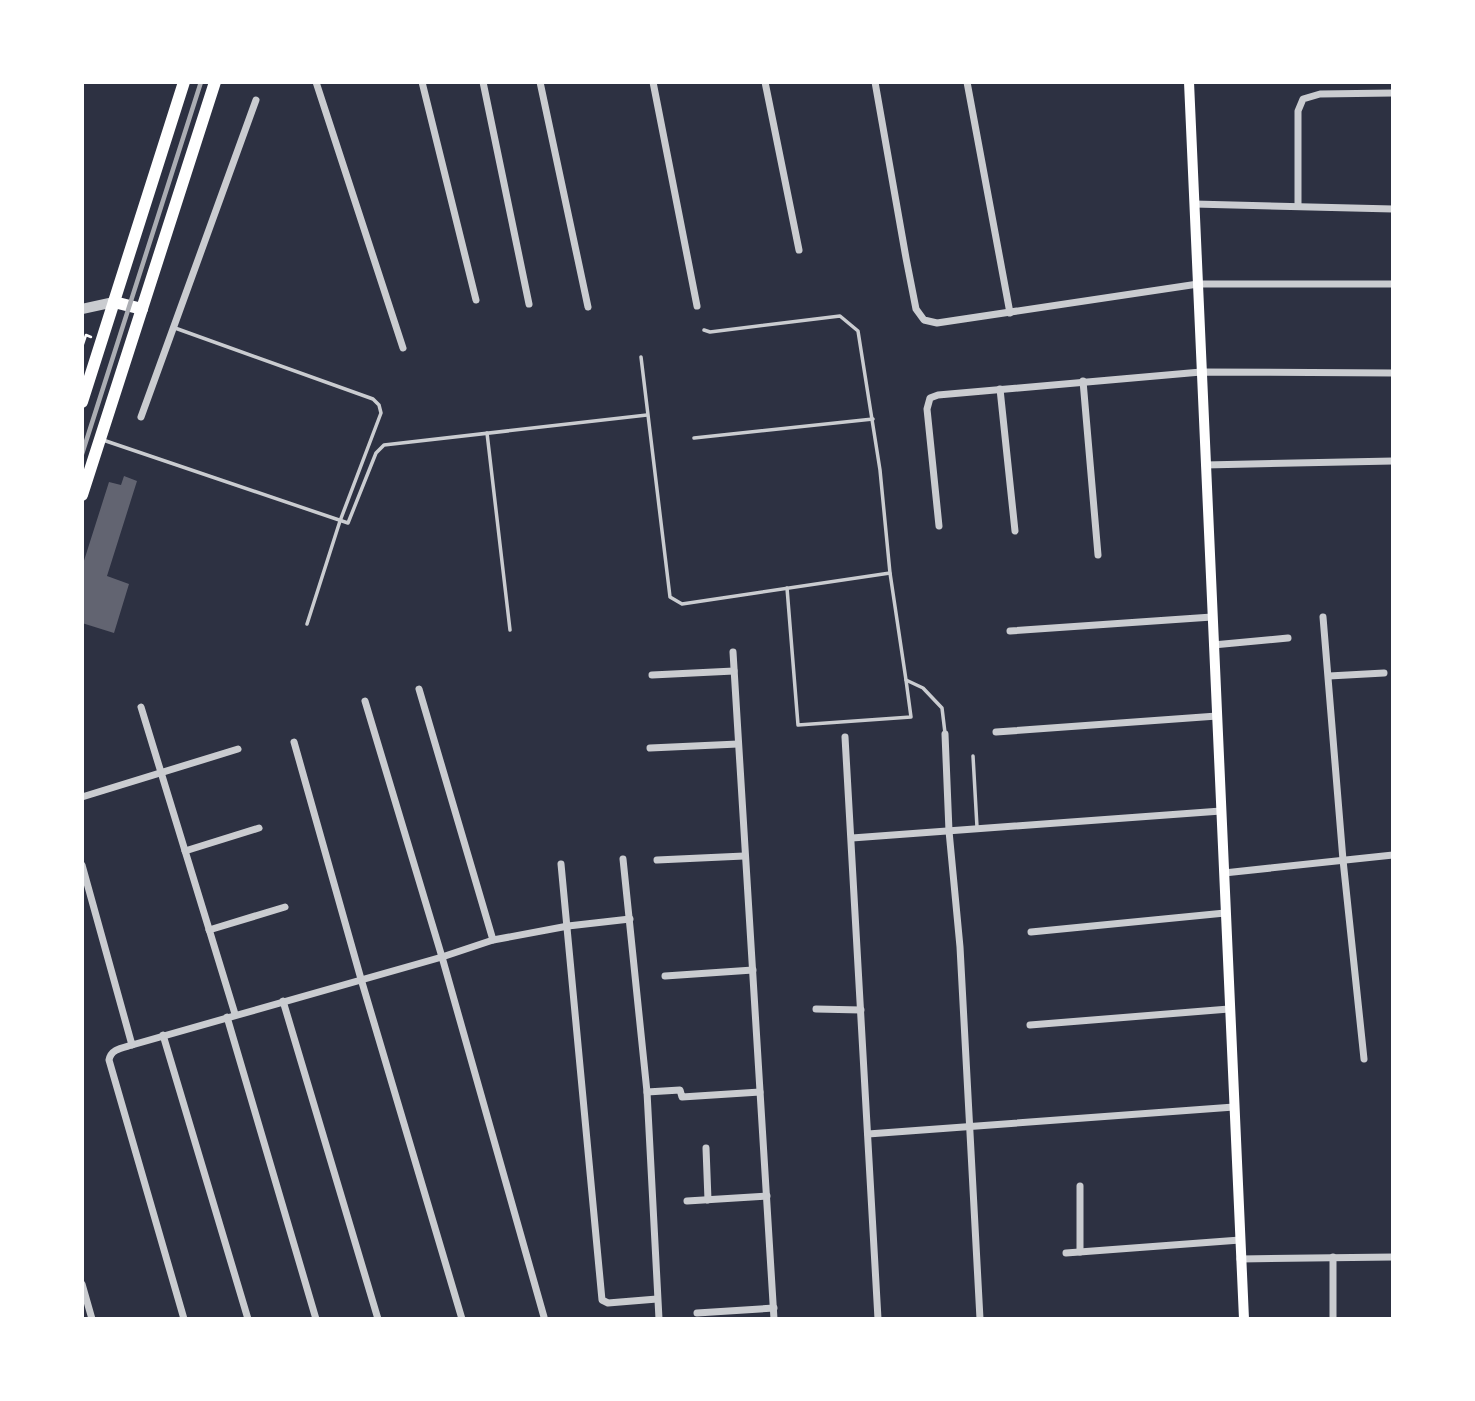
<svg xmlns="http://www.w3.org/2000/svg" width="1475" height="1401" font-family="'Archivo Narrow',sans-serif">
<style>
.building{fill:#626471}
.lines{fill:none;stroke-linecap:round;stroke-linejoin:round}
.path{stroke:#fff;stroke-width:2.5}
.service{stroke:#caccd0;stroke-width:3.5}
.minor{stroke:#caccd0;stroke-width:7}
.tertiary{stroke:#caccd0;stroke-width:10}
.secondary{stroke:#fff;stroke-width:10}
.primary{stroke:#fff;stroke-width:12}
.rail{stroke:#abadb3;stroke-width:4.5}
</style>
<rect width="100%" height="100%" fill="#2d3142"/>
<polygon class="building" points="124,476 137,481 107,576 129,584 114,633 82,623 82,567 109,482 121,485"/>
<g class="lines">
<polyline class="path" points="82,347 86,335 91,337"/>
<g class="service">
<polyline points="175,328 373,399 379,405 381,413 340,521 307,624"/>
<polyline points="704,330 710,332 840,316 858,331 880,470 890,573 906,680 923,688 942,708 945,733"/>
<polyline points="641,357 670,597 682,604 890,573"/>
<polyline points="487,433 510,630"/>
<polyline points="694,438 873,419"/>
<polyline points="103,440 348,523 376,453 384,445 647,415"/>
<polyline points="787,588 798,725 911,717 906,680"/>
<polyline points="973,756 977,827"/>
</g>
<g class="minor">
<polyline points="316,82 403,348"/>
<polyline points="422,82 476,300"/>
<polyline points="483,82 529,304"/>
<polyline points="540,82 588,307"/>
<polyline points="653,82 697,306"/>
<polyline points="765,82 799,250"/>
<polyline points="875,82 906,258 916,309 924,320 937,323 1198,284 1393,284"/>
<polyline points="967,82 1010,313"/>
<polyline points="1194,204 1393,209"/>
<polyline points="1298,205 1298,111 1303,99 1320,94 1393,93"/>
<polyline points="1083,381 1098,555"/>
<polyline points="1000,389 1015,531"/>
<polyline points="141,417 256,100"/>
<polyline points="1205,465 1393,461"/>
<polyline points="939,526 927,409 930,398 938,395 1201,372 1393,373"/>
<polyline points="1323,617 1343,860 1364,1059"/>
<polyline points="1010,631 1212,617"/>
<polyline points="1213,645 1288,638"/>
<polyline points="733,652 774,1319"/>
<polyline points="652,675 734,671"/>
<polyline points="1329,676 1384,673"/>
<polyline points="419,689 493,940"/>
<polyline points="365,701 442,957 544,1317"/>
<polyline points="141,707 235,1014"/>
<polyline points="996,732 1217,716"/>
<polyline points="945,734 949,831 960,947 980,1319"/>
<polyline points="845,737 878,1319"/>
<polyline points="294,742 361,979 462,1319"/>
<polyline points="650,748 738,744"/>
<polyline points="82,797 238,749"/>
<polyline points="852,838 1221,811"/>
<polyline points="185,851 259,828"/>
<polyline points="623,859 647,1092 659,1319"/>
<polyline points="657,860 744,856"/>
<polyline points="561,864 602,1300 608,1303 657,1299"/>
<polyline points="82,865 132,1045 442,957 493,940 568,926 630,919"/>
<polyline points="1224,873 1393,855"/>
<polyline points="209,930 285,907"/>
<polyline points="1031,932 1225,913"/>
<polyline points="665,976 753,970"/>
<polyline points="283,1001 378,1319"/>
<polyline points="816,1009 861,1010"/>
<polyline points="227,1017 316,1319"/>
<polyline points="1030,1025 1229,1009"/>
<polyline points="163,1035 248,1319"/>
<path d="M 132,1045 C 122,1048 111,1049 109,1060 L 184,1319"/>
<polyline points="647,1092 680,1090 682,1097 760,1092"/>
<polyline points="868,1134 1234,1107"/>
<polyline points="706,1148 708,1200"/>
<polyline points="1080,1186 1080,1252"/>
<polyline points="687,1201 767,1196"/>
<polyline points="1066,1253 1240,1240"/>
<polyline points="1333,1257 1333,1319"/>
<polyline points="1240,1259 1393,1257"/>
<polyline points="82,1284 92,1319"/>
<polyline points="697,1313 774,1308"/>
</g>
<polyline class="tertiary" points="82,309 114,302"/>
<polyline class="secondary" points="1189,82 1244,1319"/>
<g class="primary">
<polyline points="114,302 142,309"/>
<polyline points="82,402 184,82"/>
<polyline points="82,495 215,82"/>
</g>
<polyline class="rail" points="82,454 201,82"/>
</g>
<rect width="1475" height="1401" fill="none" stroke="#ffffff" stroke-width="168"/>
</svg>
